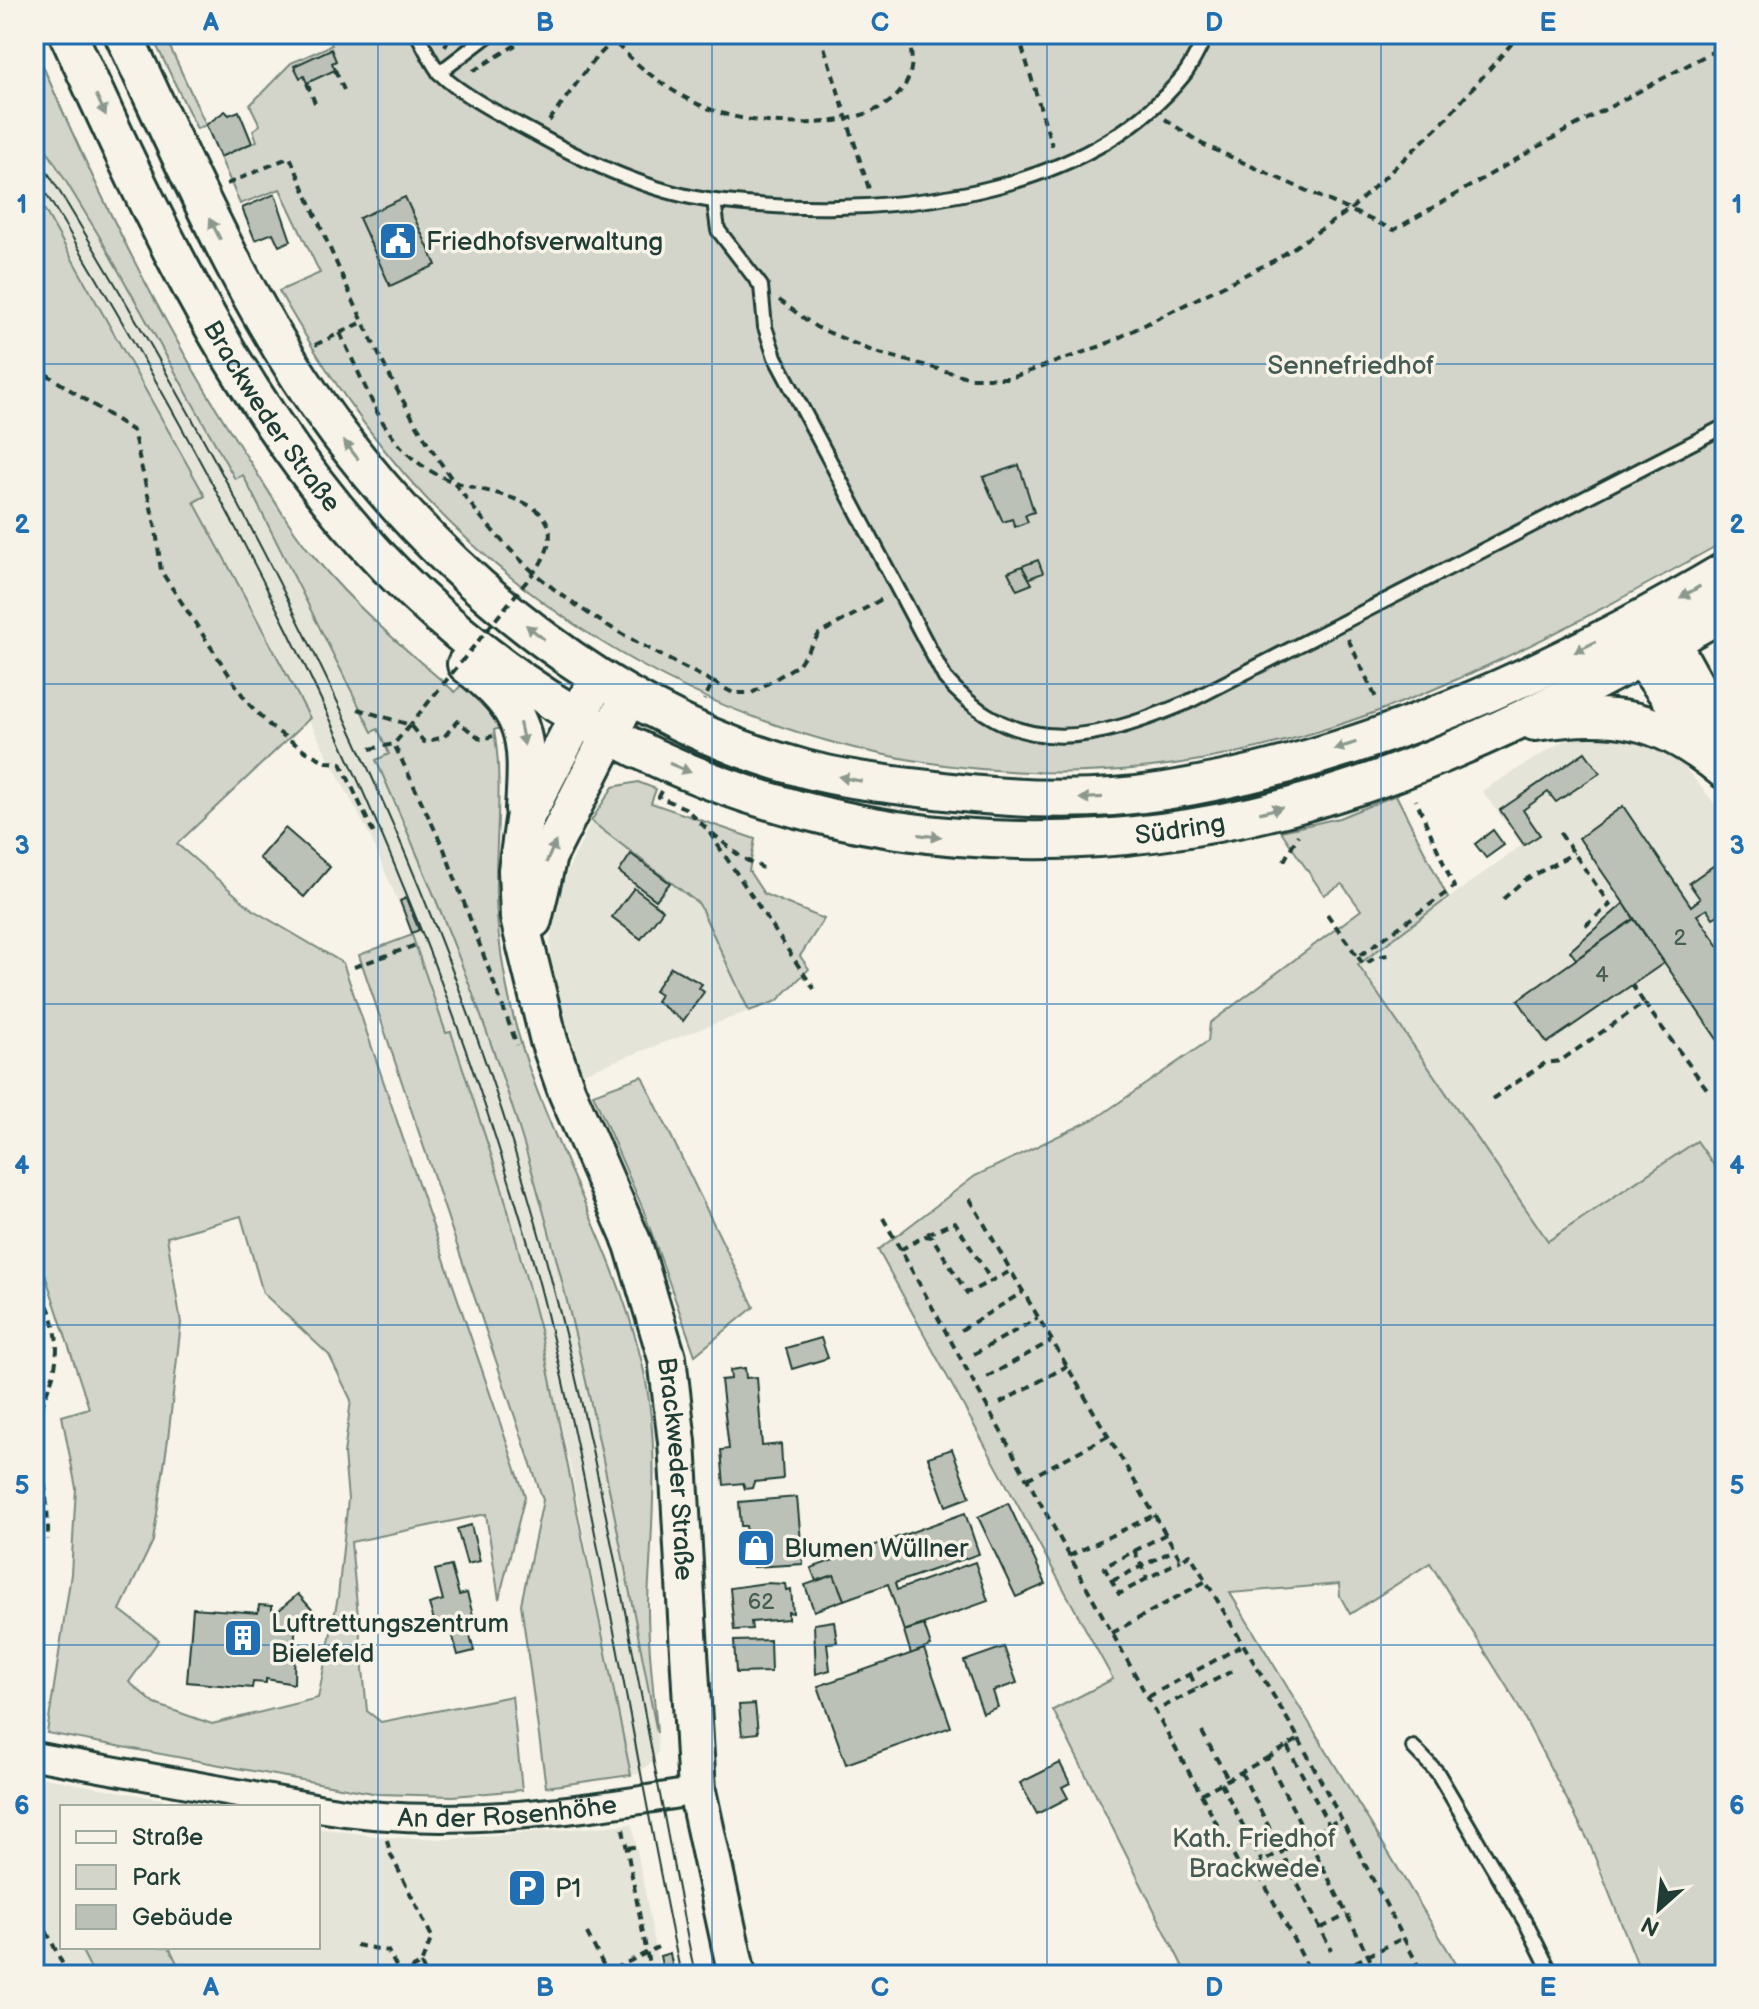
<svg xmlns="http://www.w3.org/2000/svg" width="1759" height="2009" font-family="'Balsamiq Sans',sans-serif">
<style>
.built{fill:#e5e4d9}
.green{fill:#d3d5ca;stroke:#79897f;stroke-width:2;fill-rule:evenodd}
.building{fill:#bbc1b6;stroke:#1f3d34;stroke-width:2}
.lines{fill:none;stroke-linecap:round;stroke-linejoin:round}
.lane-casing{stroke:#1f3d34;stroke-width:18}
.street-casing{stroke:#1f3d34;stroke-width:32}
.secondary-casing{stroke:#1f3d34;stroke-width:42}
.path{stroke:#1f3d34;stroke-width:4;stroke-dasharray:8 6;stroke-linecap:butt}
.lane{stroke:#f7f3e8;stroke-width:12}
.street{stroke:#f7f3e8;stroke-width:26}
.secondary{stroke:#f7f3e8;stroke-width:36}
.tram{stroke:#1f3d34;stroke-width:2}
.path-bridge{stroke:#1f3d34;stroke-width:4;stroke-dasharray:8 6;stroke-linecap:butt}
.oneway{fill:#8b988e}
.grid{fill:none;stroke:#1f6fb2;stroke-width:2;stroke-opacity:0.55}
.labels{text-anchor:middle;stroke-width:7;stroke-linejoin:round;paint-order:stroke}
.number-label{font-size:22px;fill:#465e54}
.poi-label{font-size:26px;fill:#1f3d34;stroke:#f7f3e8;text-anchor:start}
.park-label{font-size:26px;fill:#435b52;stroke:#f7f3e8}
.street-label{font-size:26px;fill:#1f3d34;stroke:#f7f3e8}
.neatline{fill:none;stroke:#1f6fb2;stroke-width:3}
.grid-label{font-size:26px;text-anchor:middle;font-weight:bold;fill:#1f6fb2}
</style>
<rect width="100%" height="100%" fill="#f7f3e8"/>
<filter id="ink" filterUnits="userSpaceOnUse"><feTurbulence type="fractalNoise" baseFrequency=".0125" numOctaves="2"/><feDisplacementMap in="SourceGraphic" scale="16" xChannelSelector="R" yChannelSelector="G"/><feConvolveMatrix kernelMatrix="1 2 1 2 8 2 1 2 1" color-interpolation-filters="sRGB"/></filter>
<g filter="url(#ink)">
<g class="built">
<polygon points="34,129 98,234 234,478 243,475 372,731 378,729 389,754 377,761 436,897 488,1035 534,1176 571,1318 602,1452 657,1733 658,1752 653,1761 637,1774 631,1775 572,1473 523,1259 451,1032 446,1034 412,935 370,836 194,502 205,496 34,191"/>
<polygon points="1579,731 1633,736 1662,750 1681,763 1725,816 1725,1181 1696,1141 1548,1242 1358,964 1522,845 1482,791"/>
<polygon points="591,821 699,904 749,1011 583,1073 552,976 550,942 557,894"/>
<polygon points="34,1776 205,1807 62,1807 62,1947 318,1947 318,1828 383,1837 449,1839 632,1824 661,1975 34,1975"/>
</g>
<g class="green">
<polygon points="151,34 164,34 206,125 197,129"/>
<path d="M 326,34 L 1725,34 L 1725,541 C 1571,627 1414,714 1240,752 C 944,819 631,718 425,497 C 367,435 321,364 279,291 L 320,273 L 280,189 L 240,204 L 220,157 L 257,141 L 253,130 L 260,125 L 250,105 L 291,63 L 332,45 Z"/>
<path d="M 34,45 C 93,185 159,320 241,448 C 265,484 287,525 315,558 C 356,608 406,650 455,692 L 463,683 C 478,695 497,707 500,728 L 494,730 C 503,779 496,832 496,881 C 495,915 500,950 506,983 C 530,1115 610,1229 641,1359 C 661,1438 652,1519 648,1600 C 647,1644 654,1689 657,1733 C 621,1547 587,1360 534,1178 C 493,1035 437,897 376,760 L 389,754 L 378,729 L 372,732 L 243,475 L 235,479 L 98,234 L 34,129 Z"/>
<path d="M 34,191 L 205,496 L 194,502 L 310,718 L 177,844 L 253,910 L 343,963 L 525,1496 L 499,1599 L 486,1514 L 351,1542 L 367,1711 L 381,1722 L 512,1696 L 522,1790 L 453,1796 L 378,1794 L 47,1733 L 71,1574 L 76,1488 L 62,1416 L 89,1408 L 34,1241 ZM 241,1216 L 263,1293 L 329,1355 L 351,1400 L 344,1454 L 348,1499 L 338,1597 L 318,1698 L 212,1724 L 155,1704 L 129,1682 L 159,1640 L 120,1610 L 153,1541 L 168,1439 L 181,1323 L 167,1237 Z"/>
<polygon points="638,782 656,789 651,803 755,839 749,871 764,894 824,919 800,956 809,969 777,1001 749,1011 699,904 591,821 613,787"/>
<polygon points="1396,795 1448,898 1358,965 1548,1241 1697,1141 1725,1181 1725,1964 1700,1975 1642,1975 1588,1840 1515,1700 1430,1563 1350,1614 1340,1596 1339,1584 1230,1593 1463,1975 1187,1975 1053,1710 1113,1679 878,1250 975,1176 1098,1117 1208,1041 1210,1023 1361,910 1342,884 1324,895 1281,831 1339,818"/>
<polygon points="412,935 446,1033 451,1032 502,1188 540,1330 631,1775 546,1787 521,1604 543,1500 359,955"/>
<polygon points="642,1076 754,1307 695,1355 643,1209 593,1094"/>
<polygon points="80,1947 169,1947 183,1975 94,1975"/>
</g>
<g class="building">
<polygon points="331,49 336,61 332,63 335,70 307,83 304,76 300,78 294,66"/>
<polygon points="225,111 229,115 239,111 252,143 220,157 206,125"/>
<polygon points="275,194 291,241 279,246 273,233 255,240 242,208"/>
<polygon points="405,197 436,265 390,286 359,218"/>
<polygon points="1019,465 1034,512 1025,515 1028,522 1015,527 1012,519 1003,522 983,477"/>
<polygon points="1038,560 1043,573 1027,579 1022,566"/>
<polygon points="1022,566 1032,584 1017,590 1008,572"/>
<polygon points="1585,752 1600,773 1556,802 1548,792 1523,810 1540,835 1524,845 1500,810"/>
<polygon points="1623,806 1691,906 1700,899 1689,883 1716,864 1725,877 1725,911 1713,918 1707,909 1697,915 1725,955 1725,1043 1721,1045 1579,838"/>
<polygon points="285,828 330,867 304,897 259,858"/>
<polygon points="1493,830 1504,845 1486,858 1475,844"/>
<polygon points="631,854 670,883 656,900 619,872"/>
<polygon points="634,888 663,910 641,939 612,917"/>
<polygon points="406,898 419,930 412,933 400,901"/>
<polygon points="1624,903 1634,919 1576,959 1570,951"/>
<polygon points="1634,919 1664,963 1547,1043 1518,1000"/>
<polygon points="671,967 702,984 699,988 704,992 683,1021 656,1001 660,995 654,991"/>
<polygon points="821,1338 828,1358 792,1369 786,1348"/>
<polygon points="745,1368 746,1378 757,1377 762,1446 781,1444 783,1479 754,1482 752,1488 745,1489 743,1483 724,1485 721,1450 729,1449 721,1380 731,1379 730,1370"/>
<polygon points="952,1449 970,1497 946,1506 928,1457"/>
<polygon points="797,1497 803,1564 753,1567 746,1526 741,1526 739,1502"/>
<polygon points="1008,1503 1046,1584 1016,1597 978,1517"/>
<polygon points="965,1513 979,1554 895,1583 897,1590 975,1562 988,1601 904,1631 888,1584 844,1600 834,1575 816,1581 811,1568"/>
<polygon points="471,1525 480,1561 467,1564 457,1529"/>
<polygon points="451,1566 459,1595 467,1593 474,1619 466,1621 474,1651 458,1655 450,1626 437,1630 429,1604 443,1600 435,1570"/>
<polygon points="834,1575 844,1600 814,1611 805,1585"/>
<polygon points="766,1583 785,1584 786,1590 791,1589 793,1613 788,1612 788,1619 751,1622 752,1629 734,1630 730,1588"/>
<polygon points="298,1594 316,1614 295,1632 294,1684 266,1679 266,1683 253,1682 252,1688 187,1682 193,1608 258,1613 259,1605 272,1606 272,1610 278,1611"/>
<polygon points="834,1621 837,1642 827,1643 830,1670 816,1674 814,1624"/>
<polygon points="924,1625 931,1646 911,1654 904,1631"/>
<polygon points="770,1640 771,1672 736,1673 734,1641"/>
<polygon points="1004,1647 1017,1683 993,1691 998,1707 983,1713 964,1661"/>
<polygon points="924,1649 951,1727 846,1764 818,1686"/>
<polygon points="755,1704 758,1733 742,1735 739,1705"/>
<polygon points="1060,1763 1070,1783 1062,1787 1068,1798 1037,1814 1020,1783"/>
<polygon points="670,1953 674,1975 664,1975 660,1956"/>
</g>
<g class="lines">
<g class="lane-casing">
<g id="lane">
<path d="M 417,34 C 424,46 430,60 438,71 C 454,91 510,120 534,133 C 588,163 654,194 715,201 C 867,219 1079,204 1183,76 C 1193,64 1199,48 1207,34"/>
<polyline points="439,73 490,34"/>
<path d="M 714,201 L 718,230 L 761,286 L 765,327 L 775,357 L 945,678 C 1018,762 1098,740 1188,702 L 1725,426"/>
<polyline points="1413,1747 1437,1772 1528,1927 1552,1975"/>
</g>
</g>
<g class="street-casing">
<g id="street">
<polyline points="34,1756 314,1807"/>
<path id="s1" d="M 318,1808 C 443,1830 573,1812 697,1791"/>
</g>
</g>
<g class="secondary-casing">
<g id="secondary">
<path id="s2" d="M 68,34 C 139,189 211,346 315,482 C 556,797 941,909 1317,799 C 1461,757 1595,684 1725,611"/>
<path d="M 123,34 C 188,171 247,311 338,433 C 453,586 617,719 805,769 C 850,781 897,785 944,791 C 1017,800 1091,803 1165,791 C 1364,759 1553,673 1725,571"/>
<polyline points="1659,620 1725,739"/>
<polyline points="1628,640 1707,747"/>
<path d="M 466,664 C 527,712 529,734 524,809"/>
<path id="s3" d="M 589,695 L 524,820 L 517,870 L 519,918 L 549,1041 L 567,1092 L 633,1244 L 667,1358 L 677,1442 L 697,1791 L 737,1975"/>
<path d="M 1535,722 C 1614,709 1662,718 1724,770"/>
<polyline points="533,920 548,856 620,714"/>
</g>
</g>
<g class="path">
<path d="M 607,34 C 639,69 675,98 721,113 C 779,132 941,135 907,34"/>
<polyline points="820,34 869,189"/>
<polyline points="991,34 994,34"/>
<polyline points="1018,34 1052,146"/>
<polyline points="445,46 451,34"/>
<polyline points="335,70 344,90"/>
<polyline points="473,71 514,46 526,34"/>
<polyline points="307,83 315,103"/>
<polyline points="1165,119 1202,144 1394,230 1567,130 1725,45"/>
<polyline points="549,121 593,61 620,34"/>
<path d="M 227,184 L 290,157 C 354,300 411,458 528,567 C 581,616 650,650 713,682 L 704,700"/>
<polyline points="779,300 816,327 872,351 971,378 1010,378 1104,345 1275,260 1350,210 1444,121 1520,34"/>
<polyline points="340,333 375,408"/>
<polyline points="315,345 363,322"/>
<polyline points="34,366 133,431 156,529 161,571 247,702 271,727 307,752 327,762 341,763 374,834"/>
<polyline points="1348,639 1378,702"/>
<polyline points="713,682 733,693 752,693 798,665 819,634 882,599"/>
<polyline points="358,709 410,725 424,742 444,737 457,721 481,739 493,736"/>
<polyline points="410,725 394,744 444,849 517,1045"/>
<polyline points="370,749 394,744"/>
<polyline points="662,791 659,797 685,808 707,829 814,989"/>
<polyline points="712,833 742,858 763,868"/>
<polyline points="1560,833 1610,905 1587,924 1593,931"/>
<polyline points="1284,861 1298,835"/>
<polyline points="1503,899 1523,881 1574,853"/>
<polyline points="1327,914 1358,957 1454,887 1416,800"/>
<polyline points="1358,957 1364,965 1376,957 1393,954"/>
<polyline points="354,967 416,945"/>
<polyline points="1644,1003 1707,1089"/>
<polyline points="1492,1099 1545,1063 1560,1061 1644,1003 1632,985"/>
<polyline points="970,1199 1011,1271"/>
<polyline points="883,1218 1201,1794 1267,1758 1378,1975"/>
<polyline points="927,1234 955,1222 992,1282"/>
<polyline points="900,1250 925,1236 932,1237 967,1293 1011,1271 1181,1560 1190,1554 1299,1739 1267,1758"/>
<path d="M 34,1281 C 53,1310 63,1340 53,1375 C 49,1388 41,1403 41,1416 C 39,1457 49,1499 48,1540"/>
<polyline points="961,1330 1023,1292"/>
<polyline points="974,1354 1038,1318"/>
<polyline points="987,1377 1051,1341"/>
<polyline points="1000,1403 1067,1366"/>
<polyline points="34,1420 41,1415"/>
<polyline points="1027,1479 1108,1436"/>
<polyline points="1166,1534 1104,1567 1119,1594 1181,1560"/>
<polyline points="1134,1550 1147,1578"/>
<polyline points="1069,1556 1154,1515"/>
<polyline points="1112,1581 1174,1550"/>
<polyline points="1112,1633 1206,1581"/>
<polyline points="1190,1674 1197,1689"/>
<polyline points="1148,1697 1243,1645"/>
<polyline points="1163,1707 1234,1670"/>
<polyline points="1202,1732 1228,1779"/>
<polyline points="1299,1739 1423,1975"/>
<polyline points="1287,1746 1329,1825"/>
<polyline points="1241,1772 1331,1950"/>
<polyline points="1221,1783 1262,1862"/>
<polyline points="1201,1794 1242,1872 1255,1866 1312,1975"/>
<polyline points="623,1829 651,1975"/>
<polyline points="387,1840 390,1853 432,1937 421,1964 399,1975"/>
<polyline points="627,1848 639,1846"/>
<polyline points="1255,1866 1342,1818"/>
<polyline points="34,1906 68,1975"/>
<polyline points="1321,1928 1347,1915"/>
<polyline points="587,1933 607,1972"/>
<polyline points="356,1945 388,1951 400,1974"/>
<polyline points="421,1964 426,1975"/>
<polyline points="507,1975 508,1971"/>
<polyline points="602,1975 658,1947"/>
<polyline points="1330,1975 1403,1938"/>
</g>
<use href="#lane" class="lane"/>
<use href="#street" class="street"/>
<use href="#secondary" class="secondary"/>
<g class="tram">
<path d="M 34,150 C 226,459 406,801 514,1149 C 598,1418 639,1700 695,1975"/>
<path d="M 34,174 C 216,471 379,784 488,1115 C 509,1179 530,1244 546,1310 C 600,1530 634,1754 681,1975"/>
</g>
<path class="path-bridge" d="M 375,408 C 391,439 411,463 444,478 C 486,497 582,495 539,566 L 410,725"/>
</g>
<defs><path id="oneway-solid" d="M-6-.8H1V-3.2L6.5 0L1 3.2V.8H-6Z" transform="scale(2)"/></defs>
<g class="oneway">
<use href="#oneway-solid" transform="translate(101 105) rotate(65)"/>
<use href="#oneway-solid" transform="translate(215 229) rotate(-117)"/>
<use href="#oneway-solid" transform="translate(351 450) rotate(-128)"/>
<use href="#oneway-solid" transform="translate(1690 592) rotate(150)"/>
<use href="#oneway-solid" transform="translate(535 632) rotate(-142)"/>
<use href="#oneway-solid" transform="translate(1585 647) rotate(153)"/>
<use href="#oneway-solid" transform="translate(522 734) rotate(78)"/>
<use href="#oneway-solid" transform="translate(1345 746) rotate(162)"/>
<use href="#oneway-solid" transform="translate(680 768) rotate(23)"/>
<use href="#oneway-solid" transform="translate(850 779) rotate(-169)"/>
<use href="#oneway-solid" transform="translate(1091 798) rotate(177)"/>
<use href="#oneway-solid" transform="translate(1271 810) rotate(-14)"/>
<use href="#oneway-solid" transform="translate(930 836) rotate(7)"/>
<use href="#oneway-solid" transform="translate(551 852) rotate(-66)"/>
</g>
</g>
<path class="grid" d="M 378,34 L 378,1975M 712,34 L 712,1975M 1047,34 L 1047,1975M 1381,34 L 1381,1975M 34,364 L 1725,364M 34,684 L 1725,684M 34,1004 L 1725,1004M 34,1325 L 1725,1325M 34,1645 L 1725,1645"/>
<defs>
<g id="civic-square" transform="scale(2)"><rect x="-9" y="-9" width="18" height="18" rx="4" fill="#1f6fb2" stroke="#f7f3e8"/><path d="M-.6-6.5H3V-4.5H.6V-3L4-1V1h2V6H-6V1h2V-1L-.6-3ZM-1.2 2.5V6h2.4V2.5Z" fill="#fff"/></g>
<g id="shop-square" transform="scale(2)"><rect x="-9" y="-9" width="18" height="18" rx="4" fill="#1f6fb2" stroke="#f7f3e8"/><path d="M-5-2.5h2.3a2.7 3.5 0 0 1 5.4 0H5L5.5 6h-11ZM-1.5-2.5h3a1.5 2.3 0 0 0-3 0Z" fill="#fff"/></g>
<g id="building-square" transform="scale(2)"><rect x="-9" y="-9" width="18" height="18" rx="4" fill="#1f6fb2" stroke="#f7f3e8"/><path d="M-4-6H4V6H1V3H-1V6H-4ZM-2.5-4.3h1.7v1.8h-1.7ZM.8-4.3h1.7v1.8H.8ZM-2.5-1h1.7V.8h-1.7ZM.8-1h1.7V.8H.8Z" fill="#fff"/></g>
<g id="parking-square" transform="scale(2)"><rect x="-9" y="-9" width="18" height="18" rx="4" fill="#1f6fb2" stroke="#f7f3e8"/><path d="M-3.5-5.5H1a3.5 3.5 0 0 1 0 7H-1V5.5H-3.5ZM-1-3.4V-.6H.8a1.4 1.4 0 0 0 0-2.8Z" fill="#fff"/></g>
</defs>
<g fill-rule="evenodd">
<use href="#civic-square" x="398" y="241"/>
<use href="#shop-square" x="756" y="1548"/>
<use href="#building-square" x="243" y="1638"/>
<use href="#parking-square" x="527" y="1888"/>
</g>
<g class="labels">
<g class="number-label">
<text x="1680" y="945">2</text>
<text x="1602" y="982">4</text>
<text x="761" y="1609">62</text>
</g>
<g class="poi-label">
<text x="426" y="250">Friedhofsverwaltung</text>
<text x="784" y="1557">Blumen Wüllner</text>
<text x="271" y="1632">Luftrettungszentrum<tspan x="271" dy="30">Bielefeld</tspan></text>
<text x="555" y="1897">P1</text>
</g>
<g class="park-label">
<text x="1351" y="374">Sennefriedhof</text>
<text x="1254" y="1847">Kath. Friedhof<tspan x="1254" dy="30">Brackwede</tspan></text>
</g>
<g class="street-label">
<text dy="9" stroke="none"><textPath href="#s2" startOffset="434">Brackweder Straße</textPath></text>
<text dy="9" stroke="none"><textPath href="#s2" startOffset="1492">Südring</textPath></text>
<text dy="9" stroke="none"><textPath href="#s3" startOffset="816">Brackweder Straße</textPath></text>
<text dy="9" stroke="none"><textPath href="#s1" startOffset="190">An der Rosenhöhe</textPath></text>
</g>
</g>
<rect width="1759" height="2009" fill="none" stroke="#f7f3e8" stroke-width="88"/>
<rect x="60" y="1805" width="260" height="144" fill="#f7f3e8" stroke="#a1aaa0" stroke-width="2"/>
<rect x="76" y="1831" width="40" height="12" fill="#f7f3e8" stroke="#a1aaa0" stroke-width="2"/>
<text x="132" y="1845" font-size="24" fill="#1f3d34">Straße</text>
<rect x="76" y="1865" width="40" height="24" fill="#d3d5ca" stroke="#a1aaa0" stroke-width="2"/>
<text x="132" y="1885" font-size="24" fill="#1f3d34">Park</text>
<rect x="76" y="1905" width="40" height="24" fill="#bbc1b6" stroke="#a1aaa0" stroke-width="2"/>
<text x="132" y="1925" font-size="24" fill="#1f3d34">Gebäude</text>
<g transform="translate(1659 1909) rotate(207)" stroke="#f7f3e8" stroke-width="6" paint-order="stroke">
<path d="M0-6L14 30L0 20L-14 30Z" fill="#1f3d34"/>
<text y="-12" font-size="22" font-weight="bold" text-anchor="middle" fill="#1f3d34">N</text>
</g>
<rect x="44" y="44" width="1671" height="1921" class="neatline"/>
<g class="grid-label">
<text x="211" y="31">A</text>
<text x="545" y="31">B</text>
<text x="880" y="31">C</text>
<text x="1214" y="31">D</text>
<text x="1548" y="31">E</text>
<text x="22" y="213">1</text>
<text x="1737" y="213">1</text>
<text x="22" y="533">2</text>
<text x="1737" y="533">2</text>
<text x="22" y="854">3</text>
<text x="1737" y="854">3</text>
<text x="22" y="1174">4</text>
<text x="1737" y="1174">4</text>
<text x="22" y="1494">5</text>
<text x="1737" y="1494">5</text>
<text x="22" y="1814">6</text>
<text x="1737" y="1814">6</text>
<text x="211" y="1996">A</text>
<text x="545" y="1996">B</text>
<text x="880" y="1996">C</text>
<text x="1214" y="1996">D</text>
<text x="1548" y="1996">E</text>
</g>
</svg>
